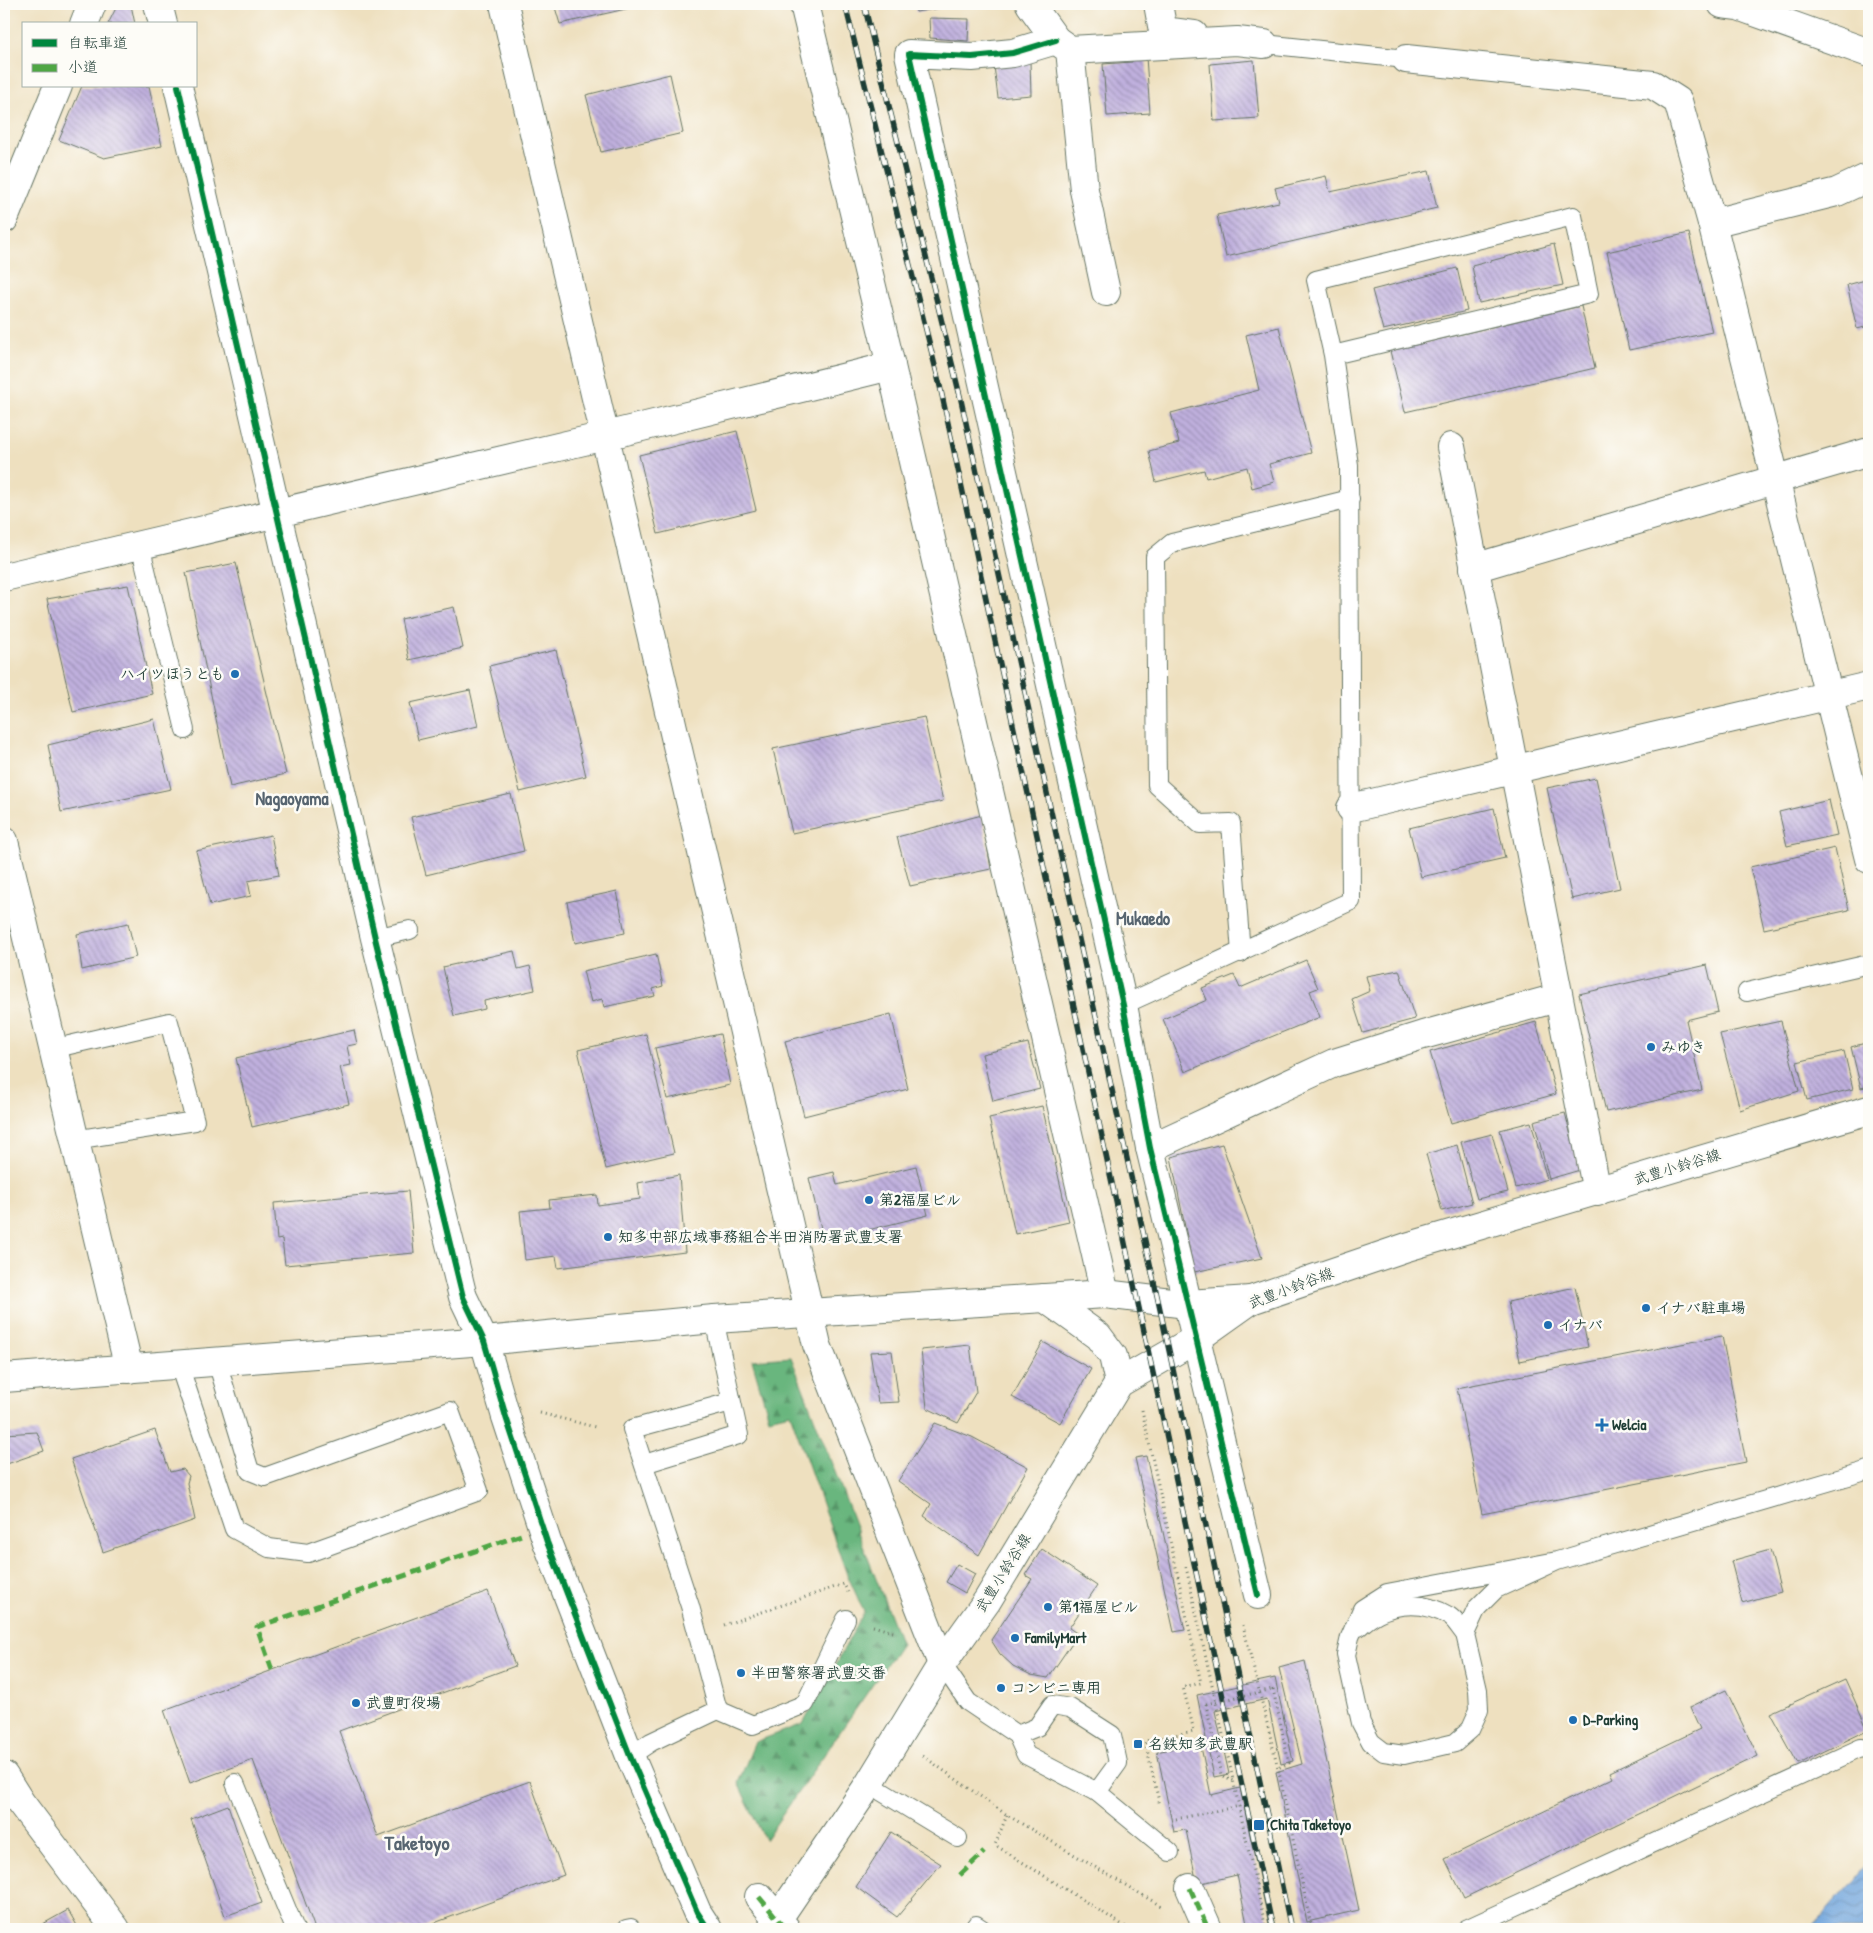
<svg xmlns="http://www.w3.org/2000/svg" width="1873" height="1933" font-family="'Patrick Hand','Klee One',sans-serif">
<style>
.forest{fill:url(#forest-firs);stroke:#447a59}
.water{fill:url(#water-waves);stroke:#487088}
.building{fill:url(#building-back-hatch)}
.lines{fill:none;stroke-linecap:round;stroke-linejoin:round}
.lane-casing{stroke:#677665;stroke-width:20}
.street-casing{stroke:#677665;stroke-width:30}
.secondary-casing{stroke:#677665;stroke-width:30}
.primary-casing{stroke:#677665;stroke-width:30}
.path{stroke:#677665;stroke-width:3;stroke-dasharray:1 4;stroke-linecap:butt}
.lane{stroke:#fff;stroke-width:18}
.street{stroke:#fff;stroke-width:28}
.secondary{stroke:#fff;stroke-width:28}
.primary{stroke:#fff;stroke-width:28}
.rail-casing{stroke:#1f3d34;stroke-width:5.5}
.rail{stroke:#fdfcf7;stroke-width:4;stroke-dasharray:11;stroke-linecap:butt}
.path-bridge{stroke:#677665;stroke-width:3;stroke-dasharray:1 4;stroke-linecap:butt}
.quiet{stroke:#4fa644;stroke-width:5;stroke-dasharray:10 5;stroke-linecap:butt}
.cycleway-casing{stroke:#fdfcf7;stroke-width:9}
.cycleway{stroke:#00873e;stroke-width:6}
.poi-dot{fill:#1f6fb2;stroke:#fdfcf7;stroke-width:2}
.labels{text-anchor:middle;stroke-width:5;stroke-linejoin:round;paint-order:stroke}
.poi-label{font-size:15px;font-weight:bold;fill:#1f3d34;stroke:#fdfcf7;text-anchor:start}
.street-label{font-size:15px;fill:#1f3d34;stroke:#fdfcf7}
.quarter-label{font-size:18px;font-weight:bold;fill:#576570;stroke:#fdfcf7}
.district-label{font-size:20px;font-weight:bold;fill:#576570;stroke:#fdfcf7}
</style>
<defs>
<pattern id="forest-firs" width="22" height="20" patternUnits="userSpaceOnUse" patternTransform="scale(1.25)"><rect width="22" height="20" fill="#69b67e"/><path d="M5 1l3.5 6h-7zM16 11l3.5 6h-7z" fill="#569568"/></pattern>
<pattern id="water-waves" width="16" height="10" patternUnits="userSpaceOnUse" patternTransform="scale(1.25)"><rect width="16" height="10" fill="#70a4dc"/><path d="M0 5q4-4 8 0t8 0" fill="none" stroke="#5b87b3"/></pattern>
<pattern id="building-back-hatch" width="6" height="6" patternUnits="userSpaceOnUse" patternTransform="scale(1.25)"><rect width="6" height="6" fill="#c0b0de"/><path d="M-1 5l2 2M0 0l6 6M5-1l2 2" fill="none" stroke="#9b90b5"/></pattern>
</defs>
<rect width="100%" height="100%" fill="#fdfcf7"/>
<filter id="ink" filterUnits="userSpaceOnUse"><feTurbulence type="fractalNoise" baseFrequency=".02" numOctaves="2"/><feDisplacementMap in="SourceGraphic" scale="10" xChannelSelector="R" yChannelSelector="G"/><feConvolveMatrix kernelMatrix="1 2 1 2 8 2 1 2 1" color-interpolation-filters="sRGB"/></filter>
<filter id="wash" filterUnits="userSpaceOnUse"><feTurbulence type="fractalNoise" baseFrequency=".0096" numOctaves="4" result="noise"/><feDisplacementMap in="SourceGraphic" scale="20" xChannelSelector="R" yChannelSelector="G"/><feGaussianBlur stdDeviation="1.12" result="paint"/><feColorMatrix in="noise" values="0 0 0 0 0 0 0 0 0 0 0 0 0 0 0 0 0 1.4 0 .05"/><feComposite in="paint" operator="in"/></filter>
<g filter="url(#wash)">
<rect width="100%" height="100%" fill="#eee0bf"/>
<polygon class="forest" points="791,1357 901,1644 765,1840 738,1783 755,1742 803,1724 864,1612 846,1572 790,1413 769,1418 752,1360"/>
<polygon class="water" points="1869,1865 1869,1929 1811,1929"/>
<g id="blocks">
<g class="building">
<polygon points="118,4 131,5 135,24 108,24"/>
<polygon points="554,4 643,4 643,5 560,24"/>
<polygon points="914,4 959,4 959,5 916,12"/>
<polygon points="1186,4 1256,4 1256,5 1186,7"/>
<polygon points="929,18 969,19 968,41 930,38"/>
<polygon points="1146,57 1150,113 1107,116 1103,64 1132,62 1132,58"/>
<polygon points="1254,60 1259,118 1214,121 1210,64"/>
<polygon points="1030,61 1031,95 998,98 994,66"/>
<polygon points="670,74 683,133 601,152 586,95"/>
<polygon points="82,86 149,86 162,146 104,158 59,140"/>
<polygon points="1429,171 1437,208 1226,257 1217,215 1279,202 1275,188 1326,176 1330,192"/>
<polygon points="1689,233 1712,332 1629,350 1607,252"/>
<polygon points="1554,244 1563,285 1479,303 1472,266"/>
<polygon points="1457,268 1467,311 1383,330 1372,290"/>
<polygon points="1869,279 1869,326 1857,329 1847,285"/>
<polygon points="1581,306 1595,368 1405,412 1390,351"/>
<polygon points="1279,327 1311,453 1269,464 1274,482 1252,488 1247,467 1206,478 1204,470 1156,482 1149,451 1179,443 1171,413 1259,390 1246,335"/>
<polygon points="737,431 756,510 658,534 639,455"/>
<polygon points="236,563 286,774 230,787 186,573"/>
<polygon points="128,585 152,694 73,712 47,599"/>
<polygon points="454,607 463,648 409,660 401,619"/>
<polygon points="556,650 586,776 520,792 489,666"/>
<polygon points="470,690 478,726 418,740 410,703"/>
<polygon points="924,717 943,801 792,833 773,749"/>
<polygon points="154,719 171,789 61,812 48,745"/>
<polygon points="1596,778 1620,888 1572,899 1547,788"/>
<polygon points="511,794 524,851 426,875 411,817"/>
<polygon points="1829,800 1837,835 1787,846 1779,812"/>
<polygon points="1494,808 1505,858 1421,877 1409,828"/>
<polygon points="982,815 991,869 910,886 897,837"/>
<polygon points="271,835 279,875 248,881 251,896 210,905 196,851"/>
<polygon points="1835,848 1849,910 1764,929 1750,867"/>
<polygon points="617,891 625,933 575,943 567,902"/>
<polygon points="128,923 136,957 82,970 77,934"/>
<polygon points="514,951 518,969 530,966 535,990 484,1001 485,1009 454,1016 443,967"/>
<polygon points="656,954 663,986 653,989 655,996 604,1007 602,999 591,1002 583,971"/>
<polygon points="1306,960 1318,988 1310,991 1320,1017 1185,1072 1163,1019 1207,1000 1202,988 1234,975 1240,988"/>
<polygon points="1707,965 1718,1012 1686,1020 1702,1090 1606,1112 1579,994"/>
<polygon points="1399,970 1415,1019 1363,1033 1352,999 1370,991 1366,976"/>
<polygon points="891,1014 908,1089 804,1116 785,1041"/>
<polygon points="1781,1021 1799,1091 1740,1110 1720,1034"/>
<polygon points="1536,1022 1556,1094 1451,1123 1430,1052"/>
<polygon points="354,1030 357,1044 347,1046 351,1065 340,1067 349,1104 252,1127 236,1058"/>
<polygon points="646,1034 674,1153 606,1169 578,1050"/>
<polygon points="720,1034 730,1085 667,1099 655,1048"/>
<polygon points="1869,1042 1869,1086 1861,1088 1851,1047"/>
<polygon points="1028,1043 1040,1089 993,1101 982,1054"/>
<polygon points="1844,1051 1853,1089 1807,1100 1797,1062"/>
<polygon points="1042,1106 1069,1222 1015,1234 989,1118"/>
<polygon points="1565,1113 1580,1170 1549,1179 1534,1121"/>
<polygon points="1531,1122 1547,1179 1516,1188 1500,1130"/>
<polygon points="1492,1134 1508,1192 1477,1199 1461,1142"/>
<polygon points="1222,1144 1262,1258 1194,1272 1171,1157"/>
<polygon points="1457,1145 1472,1203 1442,1211 1426,1154"/>
<polygon points="916,1166 928,1215 824,1241 809,1178 834,1172 837,1185"/>
<polygon points="679,1175 685,1252 558,1268 556,1256 525,1260 520,1211 550,1208 549,1200 597,1195 598,1205 640,1199 638,1183"/>
<polygon points="408,1191 414,1253 285,1265 282,1239 277,1240 274,1203"/>
<polygon points="1575,1287 1588,1347 1520,1361 1508,1302"/>
<polygon points="1722,1336 1746,1462 1482,1514 1457,1388"/>
<polygon points="1043,1342 1091,1369 1060,1423 1012,1397"/>
<polygon points="970,1345 976,1392 958,1423 927,1408 921,1350"/>
<polygon points="892,1351 899,1402 878,1403 870,1352"/>
<polygon points="935,1423 972,1437 1028,1467 979,1555 924,1516 931,1504 898,1481"/>
<polygon points="155,1430 170,1472 183,1469 189,1476 187,1483 195,1520 103,1552 71,1459"/>
<polygon points="37,1432 44,1451 4,1465 4,1434"/>
<polygon points="1146,1456 1185,1630 1174,1632 1135,1458"/>
<polygon points="1042,1549 1097,1586 1069,1628 1078,1634 1048,1678 1031,1675 1013,1666 1000,1654 991,1640 1032,1579 1025,1575"/>
<polygon points="1770,1550 1781,1592 1742,1603 1731,1561"/>
<polygon points="957,1564 975,1574 965,1593 946,1582"/>
<polygon points="488,1591 515,1666 339,1731 378,1837 530,1781 564,1875 418,1929 315,1929 253,1760 190,1783 164,1710"/>
<polygon points="1305,1661 1359,1910 1307,1922 1276,1772 1302,1764 1279,1668"/>
<polygon points="1275,1678 1293,1761 1281,1764 1267,1699 1215,1711 1229,1774 1214,1777 1197,1695"/>
<polygon points="1845,1679 1868,1730 1798,1764 1770,1713"/>
<polygon points="1726,1690 1758,1756 1464,1898 1445,1859 1613,1778 1610,1772 1700,1729 1690,1707"/>
<polygon points="1200,1742 1211,1795 1240,1788 1270,1929 1248,1929 1237,1875 1197,1884 1186,1830 1174,1832 1157,1752"/>
<polygon points="228,1805 262,1903 225,1916 191,1819"/>
<polygon points="891,1832 941,1864 897,1917 856,1887"/>
<polygon points="68,1910 79,1929 34,1929"/>
</g>
</g>
</g>
<g filter="url(#ink)">
<use href="#blocks" fill-opacity="0" stroke="#677665" stroke-width="1"/>
<g class="lines">
<g class="lane-casing">
<g id="lane">
<polyline points="1264,44 1406,59"/>
<polyline points="140,545 185,730"/>
<polyline points="375,938 410,930"/>
<polyline points="1241,953 1231,823 1200,824 1157,785 1155,557 1172,543 1350,499"/>
<polyline points="1747,992 1869,964"/>
<polyline points="1123,1005 1351,901 1349,465 1333,355 1316,280 1573,216 1589,294 1333,355"/>
<polyline points="52,1049 169,1022 195,1121 74,1140"/>
<polyline points="179,1365 234,1529 269,1548 308,1553 479,1491 450,1411 265,1477 250,1471 217,1362"/>
<polyline points="644,1464 739,1435 714,1319"/>
<polyline points="1557,1561 1496,1589 1477,1608 1465,1634 1478,1690 1479,1710 1470,1730 1455,1743 1404,1755 1384,1752 1371,1742 1361,1723 1346,1655 1350,1637 1362,1609 1387,1593 1557,1561 1869,1470"/>
<path d="M 1359,1627 C 1383,1603 1420,1598 1449,1616 C 1456,1620 1460,1629 1465,1634"/>
<polyline points="942,1664 968,1702 1017,1735 1026,1755 1097,1792 1118,1763 1112,1735 1070,1708 1052,1705 1037,1727 1017,1735"/>
<polyline points="718,1710 753,1725 805,1704 846,1619"/>
<polyline points="630,1756 651,1742 718,1710 690,1606 632,1429 731,1402"/>
<polyline points="235,1783 295,1929"/>
<polyline points="869,1784 958,1838"/>
<polyline points="1097,1792 1170,1852"/>
<polyline points="626,1929 631,1928"/>
<polyline points="974,1929 976,1925 982,1929"/>
<polyline points="1466,1929 1861,1748 1869,1749"/>
</g>
</g>
<g class="street-casing">
<g id="street">
<polyline points="504,4 817,1345 942,1664"/>
<polyline points="804,4 891,366 1105,1294"/>
<polyline points="1030,4 1056,40 1070,50 1084,190 1106,292"/>
<polyline points="1158,4 1163,31 1194,35"/>
<polyline points="1722,4 1738,6 1869,53"/>
<polyline points="84,24 92,4"/>
<polyline points="1056,40 1013,53 972,57 909,54 1123,1005 1150,1148 1258,1595"/>
<polyline points="1070,50 1237,41 1264,44"/>
<polyline points="1406,59 1653,85 1678,101 1712,223 1869,859"/>
<polyline points="4,219 58,86"/>
<polyline points="1712,223 1837,192 1869,177"/>
<polyline points="1451,447 1597,1192"/>
<polyline points="1474,568 1869,452"/>
<polyline points="4,577 605,436 891,366"/>
<polyline points="1351,808 1869,686"/>
<polyline points="4,841 129,1369"/>
<polyline points="1150,1148 1334,1063 1423,1035 1557,998"/>
<polyline points="1045,1298 1105,1294 1187,1304 1251,1300"/>
<polyline points="1045,1298 1098,1336 1113,1356 1119,1383"/>
<polyline points="4,1776 21,1803 116,1929"/>
<polyline points="1190,1888 1208,1929"/>
<polyline points="759,1897 786,1929"/>
</g>
</g>
<g class="secondary-casing">
<g id="secondary">
<polyline points="158,4 163,24"/>
<polyline points="178,86 375,938 463,1297 484,1341 506,1417 547,1542 630,1756 697,1912 708,1929"/>
<polyline points="4,1378 484,1341 714,1319 1045,1298"/>
</g>
</g>
<g class="primary-casing">
<polyline id="primary" points="771,1929 869,1784 942,1664 987,1601 1119,1383 1196,1339 1251,1300 1407,1247 1869,1110"/>
</g>
<g class="path">
<polyline points="1142,1410 1201,1683 1183,1687 1194,1731 1145,1741 1160,1806"/>
<polyline points="540,1413 595,1427"/>
<polyline points="1186,1567 1266,1929"/>
<polyline points="724,1625 844,1584 848,1592"/>
<polyline points="1243,1625 1278,1768 1312,1929"/>
<polyline points="873,1626 893,1632"/>
<polyline points="1273,1689 1289,1763 1278,1768"/>
<polyline points="1206,1704 1221,1775 1235,1781"/>
<polyline points="923,1756 1007,1815 1161,1906"/>
<polyline points="1007,1815 995,1845 1129,1929"/>
<polyline points="1176,1819 1240,1806"/>
</g>
<use href="#lane" class="lane"/>
<use href="#street" class="street"/>
<use href="#secondary" class="secondary"/>
<use href="#primary" class="primary"/>
<g class="rail-casing">
<g id="rail">
<polyline points="845,4 940,386 1273,1929"/>
<polyline points="864,4 961,400 1170,1355 1291,1929"/>
</g>
</g>
<use href="#rail" class="rail"/>
<polyline class="path-bridge" points="1206,1704 1273,1689"/>
<g class="quiet">
<polyline points="272,1670 257,1627 521,1535"/>
<polyline points="960,1875 984,1852"/>
<polyline points="1190,1888 1208,1929"/>
<polyline points="759,1897 786,1929"/>
</g>
<g class="cycleway-casing">
<g id="cycleway">
<polyline points="1056,40 1013,53 972,57 909,54 1123,1005 1150,1148 1258,1595"/>
<polyline points="178,86 375,938 463,1297 484,1341 506,1417 547,1542 630,1756 697,1912 708,1929"/>
</g>
</g>
<use href="#cycleway" class="cycleway"/>
</g>
</g>
<g class="poi-dot">
<circle cx="235" cy="674" r="5"/>
<circle cx="1651" cy="1047" r="5"/>
<circle cx="869" cy="1200" r="5"/>
<circle cx="608" cy="1237" r="5"/>
<circle cx="1646" cy="1308" r="5"/>
<circle cx="1548" cy="1325" r="5"/>
<path d="M1599.5 1417.5h5v5h5v5h-5v5h-5v-5h-5v-5h5z"/>
<circle cx="1048" cy="1607" r="5"/>
<circle cx="1015" cy="1638" r="5"/>
<circle cx="741" cy="1673" r="5"/>
<circle cx="1001" cy="1688" r="5"/>
<circle cx="356" cy="1703" r="5"/>
<circle cx="1573" cy="1720" r="5"/>
<rect x="1133" y="1739" width="10" height="10" rx="2.5"/>
<rect x="1253" y="1819" width="12" height="12" rx="2.5"/>
</g>
<g class="labels">
<g class="poi-label">
<text x="225" y="679" text-anchor="end">ハイツほうとも</text>
<text x="1661" y="1052">みゆき</text>
<text x="879" y="1205">第2福屋ビル</text>
<text x="618" y="1242">知多中部広域事務組合半田消防署武豊支署</text>
<text x="1656" y="1313">イナバ駐車場</text>
<text x="1558" y="1330">イナバ</text>
<text x="1612" y="1430">Welcia</text>
<text x="1058" y="1612">第1福屋ビル</text>
<text x="1025" y="1643">FamilyMart</text>
<text x="751" y="1678">半田警察署武豊交番</text>
<text x="1011" y="1693">コンビニ専用</text>
<text x="366" y="1708">武豊町役場</text>
<text x="1583" y="1725">D-Parking</text>
<text x="1148" y="1749">名鉄知多武豊駅</text>
<text x="1270" y="1830">Chita Taketoyo</text>
</g>
<g class="street-label">
<text transform="translate(1677 1167) rotate(-17)" y="5">武豊小鈴谷線</text>
<text transform="translate(1291 1288) rotate(-21)" y="5">武豊小鈴谷線</text>
<text transform="translate(1003 1573) rotate(-58)" y="5">武豊小鈴谷線</text>
</g>
<g class="quarter-label">
<text x="292" y="805">Nagaoyama</text>
<text x="1143" y="925">Mukaedo</text>
</g>
<g class="district-label">
<text x="417" y="1850">Taketoyo</text>
</g>
</g>
<rect width="1873" height="1933" fill="none" stroke="#fdfcf7" stroke-width="20"/>
<rect x="22" y="22" width="175" height="65" fill="#fdfcf7" stroke="#a4b0a9"/>
<rect x="32" y="39" width="25" height="8" fill="#00873e" stroke="#a4b0a9"/>
<text x="68" y="48" font-size="15" fill="#1f3d34">自転車道</text>
<rect x="32" y="64" width="25" height="8" fill="#4fa644" stroke="#a4b0a9"/>
<text x="68" y="72" font-size="15" fill="#1f3d34">小道</text>
</svg>
